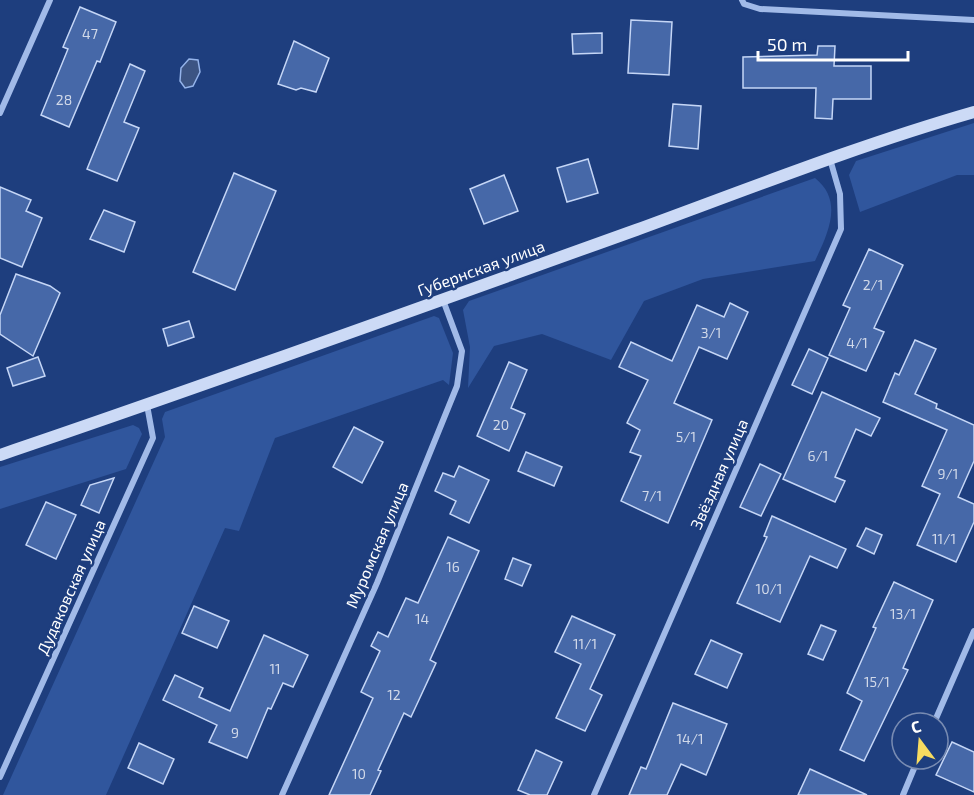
<svg xmlns="http://www.w3.org/2000/svg" width="974" height="795" font-family="'Exo 2',sans-serif">
<style>
.green{fill:#30569d}
.water{fill:#3c5483;stroke:#94b3ea;stroke-width:1.5}
.building{fill:#4668a8;stroke:#c5d6f6;stroke-width:1.5}
.lines{fill:none;stroke-linecap:round;stroke-linejoin:round}
.street{stroke:#a1bae8;stroke-width:6}
.secondary{stroke:#ccdaf6;stroke-width:12}
.labels{text-anchor:middle;stroke-width:5;stroke-linejoin:round;paint-order:stroke}
.number-label{font-size:14px;fill:#d1d9e9}
.street-label{font-size:16px;fill:#fff;stroke:#1e3e7e}
</style>
<rect width="100%" height="100%" fill="#1e3e7e"/>
<g class="green">
<polygon points="974,123 974,175 957,175 860,212 849,175 856,161"/>
<path d="M 815,178 C 844,201 828,233 815,261 L 703,279 L 644,301 L 611,360 L 542,334 L 494,346 L 468,388 L 470,347 L 463,310 L 469,301 Z"/>
<polygon points="434,316 439,318 453,353 449,385 443,380 275,438 239,531 225,528 106,795 3,795 165,437 162,419 165,412"/>
<polygon points="133,425 139,428 142,434 126,469 0,509 0,467"/>
</g>
<polygon class="water" points="189,59 198,60 200,72 193,86 185,88 180,81 181,68"/>
<g class="building">
<polygon points="80,7 116,22 100,62 97,61 69,127 41,115 68,49 63,47"/>
<polygon points="631,20 672,22 669,75 628,73"/>
<polygon points="602,33 602,53 573,54 572,34"/>
<polygon points="294,41 329,58 316,92 301,88 296,90 278,84"/>
<polygon points="818,46 835,46 834,66 871,66 871,99 833,99 832,119 815,118 816,88 743,88 743,57 817,55"/>
<polygon points="130,64 145,71 124,122 139,128 117,181 87,169"/>
<polygon points="673,104 701,106 698,149 669,146"/>
<polygon points="588,159 598,193 567,202 557,168"/>
<polygon points="234,173 276,191 235,290 193,272"/>
<polygon points="504,175 518,211 484,224 470,189"/>
<polygon points="0,187 31,200 26,211 42,218 22,267 0,258"/>
<polygon points="104,210 135,222 124,252 90,239"/>
<polygon points="869,249 903,265 874,328 884,332 866,371 829,355 850,308 843,305"/>
<polygon points="16,274 50,286 60,293 33,356 0,334 0,315"/>
<polygon points="730,303 748,312 727,359 699,347 674,403 712,420 668,523 621,501 641,456 630,452 640,430 627,423 648,380 619,367 631,342 672,361 697,305 724,317"/>
<polygon points="189,321 194,337 168,346 163,329"/>
<polygon points="915,340 936,349 915,394 937,404 936,408 974,425 974,461 958,497 974,504 974,522 956,562 917,545 940,494 922,486 947,430 883,402 895,373 899,375"/>
<polygon points="809,349 828,358 812,394 792,385"/>
<polygon points="38,357 45,376 13,386 7,368"/>
<polygon points="509,362 527,370 511,408 525,414 509,451 477,436"/>
<polygon points="822,392 880,418 871,436 856,429 835,477 845,481 835,502 783,479"/>
<polygon points="354,427 383,442 362,483 333,467"/>
<polygon points="526,452 562,467 554,486 518,471"/>
<polygon points="760,464 781,474 761,516 740,507"/>
<polygon points="459,466 489,480 469,523 450,514 456,501 435,491 443,473 454,477"/>
<polygon points="114,478 99,513 81,505 90,485"/>
<polygon points="46,502 76,515 56,559 26,545"/>
<polygon points="772,516 846,549 837,568 810,556 780,622 737,603 767,537 764,536"/>
<polygon points="866,528 882,535 874,554 857,546"/>
<polygon points="448,537 479,551 430,660 436,663 411,717 404,713 378,770 381,771 370,795 329,795 373,698 361,692 380,651 371,646 378,632 388,637 406,598 418,603"/>
<polygon points="513,558 531,565 522,586 505,579"/>
<polygon points="894,582 933,600 903,668 908,670 864,761 840,750 862,701 847,693 876,628 873,627"/>
<polygon points="194,606 229,621 217,648 182,633"/>
<polygon points="572,616 615,635 590,689 602,695 585,731 556,718 581,664 555,652"/>
<polygon points="821,625 836,631 823,660 808,654"/>
<polygon points="264,635 308,655 293,687 283,683 271,709 268,708 247,758 209,742 217,725 163,700 175,675 203,688 199,697 230,711"/>
<polygon points="711,640 742,654 727,688 695,674"/>
<polygon points="673,703 727,724 706,775 681,764 667,795 629,795 641,767 646,769"/>
<polygon points="952,742 974,752 974,792 936,775"/>
<polygon points="139,743 174,759 163,784 128,768"/>
<polygon points="536,750 562,762 547,795 530,795 518,790"/>
<polygon points="810,769 867,795 798,795"/>
</g>
<g class="lines">
<g class="street">
<polyline points="742,0 744,4 760,9 974,20"/>
<polyline points="0,113 50,0"/>
<polyline points="934,723 974,631"/>
<polyline points="0,777 153,438 147,405"/>
<polyline points="282,795 377,583 457,386 462,351 443,300"/>
<polyline points="594,795 841,229 840,194 830,159"/>
<polyline points="903,795 918,759"/>
</g>
<path class="secondary" d="M 0,455 C 213,383 424,306 636,230 C 748,189 859,145 974,112"/>
</g>
<g class="labels">
<g class="number-label">
<text x="90" y="39">47</text>
<text x="64" y="105">28</text>
<text x="873" y="290">2/1</text>
<text x="711" y="338">3/1</text>
<text x="857" y="348">4/1</text>
<text x="501" y="430">20</text>
<text x="686" y="442">5/1</text>
<text x="818" y="461">6/1</text>
<text x="948" y="479">9/1</text>
<text x="652" y="501">7/1</text>
<text x="944" y="544">11/1</text>
<text x="453" y="572">16</text>
<text x="769" y="594">10/1</text>
<text x="903" y="619">13/1</text>
<text x="422" y="624">14</text>
<text x="585" y="649">11/1</text>
<text x="275" y="674">11</text>
<text x="877" y="687">15/1</text>
<text x="394" y="700">12</text>
<text x="235" y="738">9</text>
<text x="690" y="744">14/1</text>
<text x="359" y="779">10</text>
</g>
<g class="street-label">
<text transform="translate(481 268) rotate(-20)" y="6">Губернская улица</text>
<text transform="translate(719 474) rotate(-66)" y="6">Звёздная улица</text>
<text transform="translate(377 545) rotate(-67)" y="6">Муромская улица</text>
<text transform="translate(71 587) rotate(-66)" y="6">Дудаковская улица</text>
</g>
</g>
<g transform="translate(920 741) rotate(344)"><circle r="28" fill="#1e3e7e" stroke="#788bb2" stroke-width="1.5"/>
<path d="M0-4.5L10 22L0 15L-10 22Z" fill="#f7db60"/>
<text y="-9" font-size="16" font-weight="bold" text-anchor="middle" fill="#ffffff">С</text>
</g>
<path d="M758 51v9h150v-9" fill="none" stroke="#ffffff" stroke-width="3"/>
<text x="767" y="51" font-size="18" fill="#ffffff" stroke="#1e3e7e" stroke-width="4.5" paint-order="stroke">50 m</text>
</svg>
